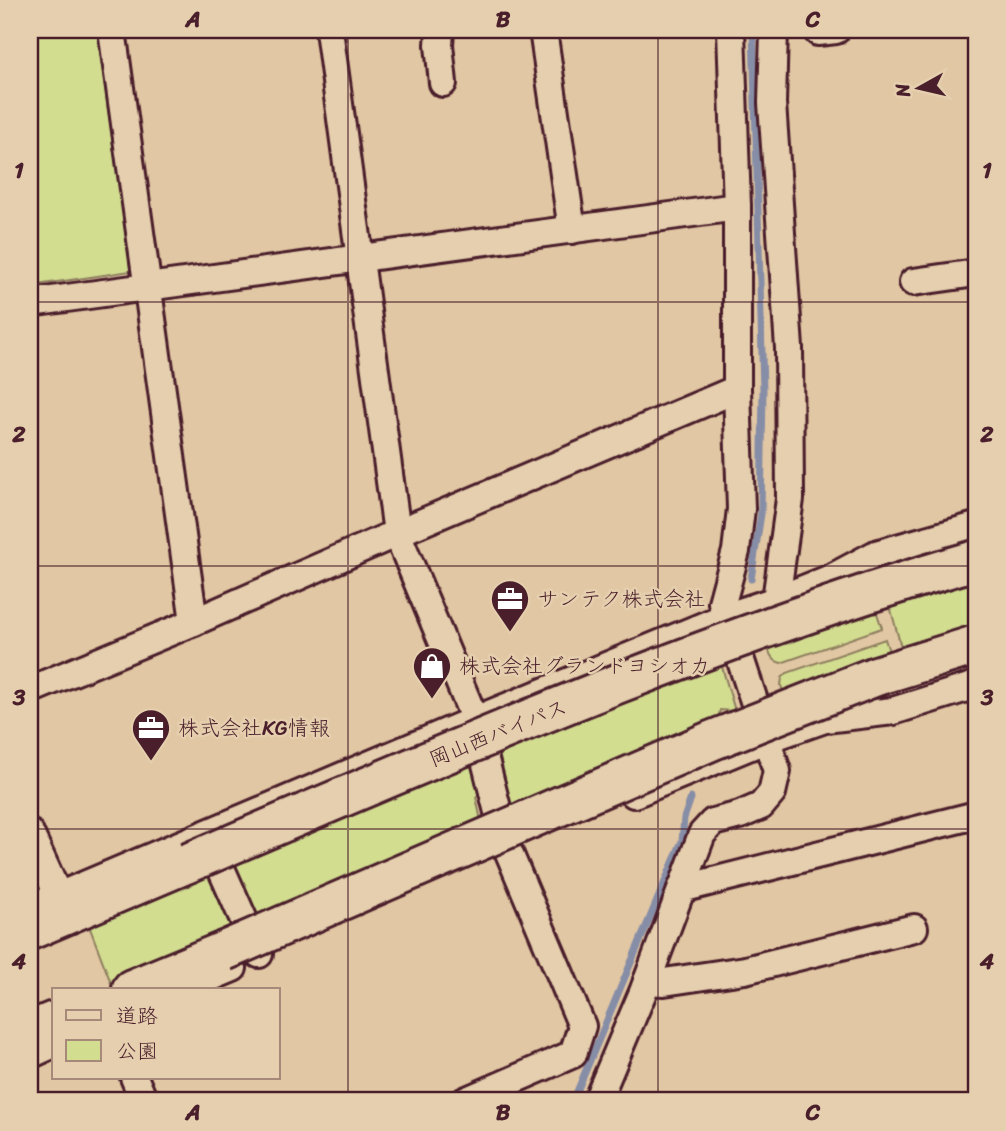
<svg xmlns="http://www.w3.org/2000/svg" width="1006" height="1131" font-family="Sriracha,'Klee One',sans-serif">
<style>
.green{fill:#d2dd90;stroke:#8e7e5e;stroke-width:2}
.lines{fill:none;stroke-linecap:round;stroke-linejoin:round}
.stream{stroke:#868da7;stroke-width:7}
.minor-casing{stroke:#4a1f2b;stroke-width:32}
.highway-casing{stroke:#4a1f2b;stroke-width:44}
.minor{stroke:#e5cfae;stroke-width:26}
.highway{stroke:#e5cfae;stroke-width:38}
.highway-bridge-casing{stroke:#4a1f2b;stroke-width:44;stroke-linecap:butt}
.highway-bridge{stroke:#e5cfae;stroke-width:38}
.grid{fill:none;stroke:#4a1f2b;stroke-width:2;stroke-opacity:0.55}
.labels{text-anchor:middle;stroke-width:5;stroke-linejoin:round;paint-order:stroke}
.poi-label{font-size:21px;fill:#4a1f2b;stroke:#e5cfae;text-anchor:start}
.street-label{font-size:21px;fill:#4a1f2b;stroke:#e5cfae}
.neatline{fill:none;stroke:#4a1f2b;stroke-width:2.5}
.grid-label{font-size:23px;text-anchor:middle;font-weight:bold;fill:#4a1f2b}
</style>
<rect width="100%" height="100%" fill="#e1c7a3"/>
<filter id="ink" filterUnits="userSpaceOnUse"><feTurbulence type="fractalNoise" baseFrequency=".0143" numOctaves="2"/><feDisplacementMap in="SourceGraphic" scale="14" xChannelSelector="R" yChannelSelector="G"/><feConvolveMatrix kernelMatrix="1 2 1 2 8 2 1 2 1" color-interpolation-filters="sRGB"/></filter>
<g filter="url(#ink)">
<g class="green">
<polygon points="30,30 97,30 131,271 30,286"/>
<polygon points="976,569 976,636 904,658 887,595"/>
<path d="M 873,602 L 882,628 L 781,663 C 769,660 769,650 766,639 Z"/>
<polygon points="885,639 892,661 785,700 781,685 782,678 787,673"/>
<polygon points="720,660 735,711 720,710 718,721 511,809 496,749"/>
<polygon points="475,756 481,792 480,795 476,797 480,816 487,817 257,919 232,862"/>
<polygon points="210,872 234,929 111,983 88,923"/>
</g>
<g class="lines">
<g class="stream">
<polyline points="751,579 761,514 763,390 753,30"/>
<polyline points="573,1101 682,841 684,818 691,798"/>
</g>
<g class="minor-casing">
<g id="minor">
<polyline points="112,30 194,622"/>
<polyline points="329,30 397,533 475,720 507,848 582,1026 573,1054 465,1101"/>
<polyline points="440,30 439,45 443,83"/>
<polyline points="543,30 572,230"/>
<polyline points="774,30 772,103 789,348 790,499 776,600"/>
<polyline points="818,32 836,30"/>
<polyline points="913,282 976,273"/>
<polyline points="30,303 737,207"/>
<polyline points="30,690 194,622 397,533 737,389"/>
<polyline points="634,794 765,740 825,719 893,711 976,685"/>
<polyline points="30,833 58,895"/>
<polyline points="208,839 259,954"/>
<polyline points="681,889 976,815"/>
<polyline points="30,908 475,720 725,617 776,600 831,578 876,554 976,526"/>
<polyline points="647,981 664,982 745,970 914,928"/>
<polyline points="183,989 233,968"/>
<polyline points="30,1055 54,1044"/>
<polyline points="134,1077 144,1101"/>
<polyline points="597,1101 643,992 702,834 713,822 740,815 761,806 772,793 777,771 722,603 736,551 741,509 737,389 737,207 731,30"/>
</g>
</g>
<g class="highway-casing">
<g id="highway">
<polyline points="30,930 188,863"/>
<polyline points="132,989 224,951"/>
<polyline points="30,1031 54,1021"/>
</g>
</g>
<use href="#minor" class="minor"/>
<use href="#highway" class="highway"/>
<g class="highway-bridge-casing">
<g id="highway-bridge">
<path d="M 188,863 C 447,753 706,638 976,560"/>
<polyline points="224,951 713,740 876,676 976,645"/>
</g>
</g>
<use href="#highway-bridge" class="highway-bridge"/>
</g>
</g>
<path class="grid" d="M 348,30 L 348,1101M 658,30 L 658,1101M 30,302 L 976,302M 30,566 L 976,566M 30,829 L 976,829"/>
<defs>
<g id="office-pin" transform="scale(2.0125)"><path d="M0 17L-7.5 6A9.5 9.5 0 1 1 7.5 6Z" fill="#4a1f2b" stroke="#e5cfae"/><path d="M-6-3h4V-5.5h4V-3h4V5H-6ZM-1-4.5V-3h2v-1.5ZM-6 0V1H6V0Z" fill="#fff"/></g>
<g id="shop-pin" transform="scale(2.0125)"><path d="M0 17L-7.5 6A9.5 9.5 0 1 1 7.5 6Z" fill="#4a1f2b" stroke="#e5cfae"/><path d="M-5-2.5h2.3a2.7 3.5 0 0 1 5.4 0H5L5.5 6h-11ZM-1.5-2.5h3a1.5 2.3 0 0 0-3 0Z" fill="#fff"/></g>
</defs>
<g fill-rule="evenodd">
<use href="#office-pin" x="510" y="599"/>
<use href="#shop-pin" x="432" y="666"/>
<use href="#office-pin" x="151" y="728"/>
</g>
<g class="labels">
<g class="poi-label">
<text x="537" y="606">サンテク株式会社</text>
<text x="459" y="673">株式会社グランドヨシオカ</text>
<text x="178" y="735">株式会社KG情報</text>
</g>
<g class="street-label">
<text transform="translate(498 733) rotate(-22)" y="7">岡山西バイパス</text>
</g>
</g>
<rect width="1006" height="1131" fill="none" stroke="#e5cfae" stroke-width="77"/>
<rect x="52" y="988" width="228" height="91" fill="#e5cfae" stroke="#a7897a" stroke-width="2"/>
<rect x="66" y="1010" width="35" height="10" fill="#e5cfae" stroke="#a7897a" stroke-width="2"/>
<text x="116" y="1023" font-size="21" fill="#4a1f2b">道路</text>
<rect x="66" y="1040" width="35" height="21" fill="#d2dd90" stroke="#a7897a" stroke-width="2"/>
<text x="116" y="1058" font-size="21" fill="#4a1f2b">公園</text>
<g transform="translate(919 88) rotate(262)" stroke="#e5cfae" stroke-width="5" paint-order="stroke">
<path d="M0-5L12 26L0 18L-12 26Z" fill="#4a1f2b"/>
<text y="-10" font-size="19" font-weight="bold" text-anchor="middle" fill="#4a1f2b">N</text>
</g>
<rect x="38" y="38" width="930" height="1054" class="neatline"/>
<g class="grid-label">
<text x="193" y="27">A</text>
<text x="503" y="27">B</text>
<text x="813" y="27">C</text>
<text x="19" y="178">1</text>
<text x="987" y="178">1</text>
<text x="19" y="442">2</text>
<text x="987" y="442">2</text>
<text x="19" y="705">3</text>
<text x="987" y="705">3</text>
<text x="19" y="969">4</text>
<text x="987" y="969">4</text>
<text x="193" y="1120">A</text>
<text x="503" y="1120">B</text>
<text x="813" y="1120">C</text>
</g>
</svg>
